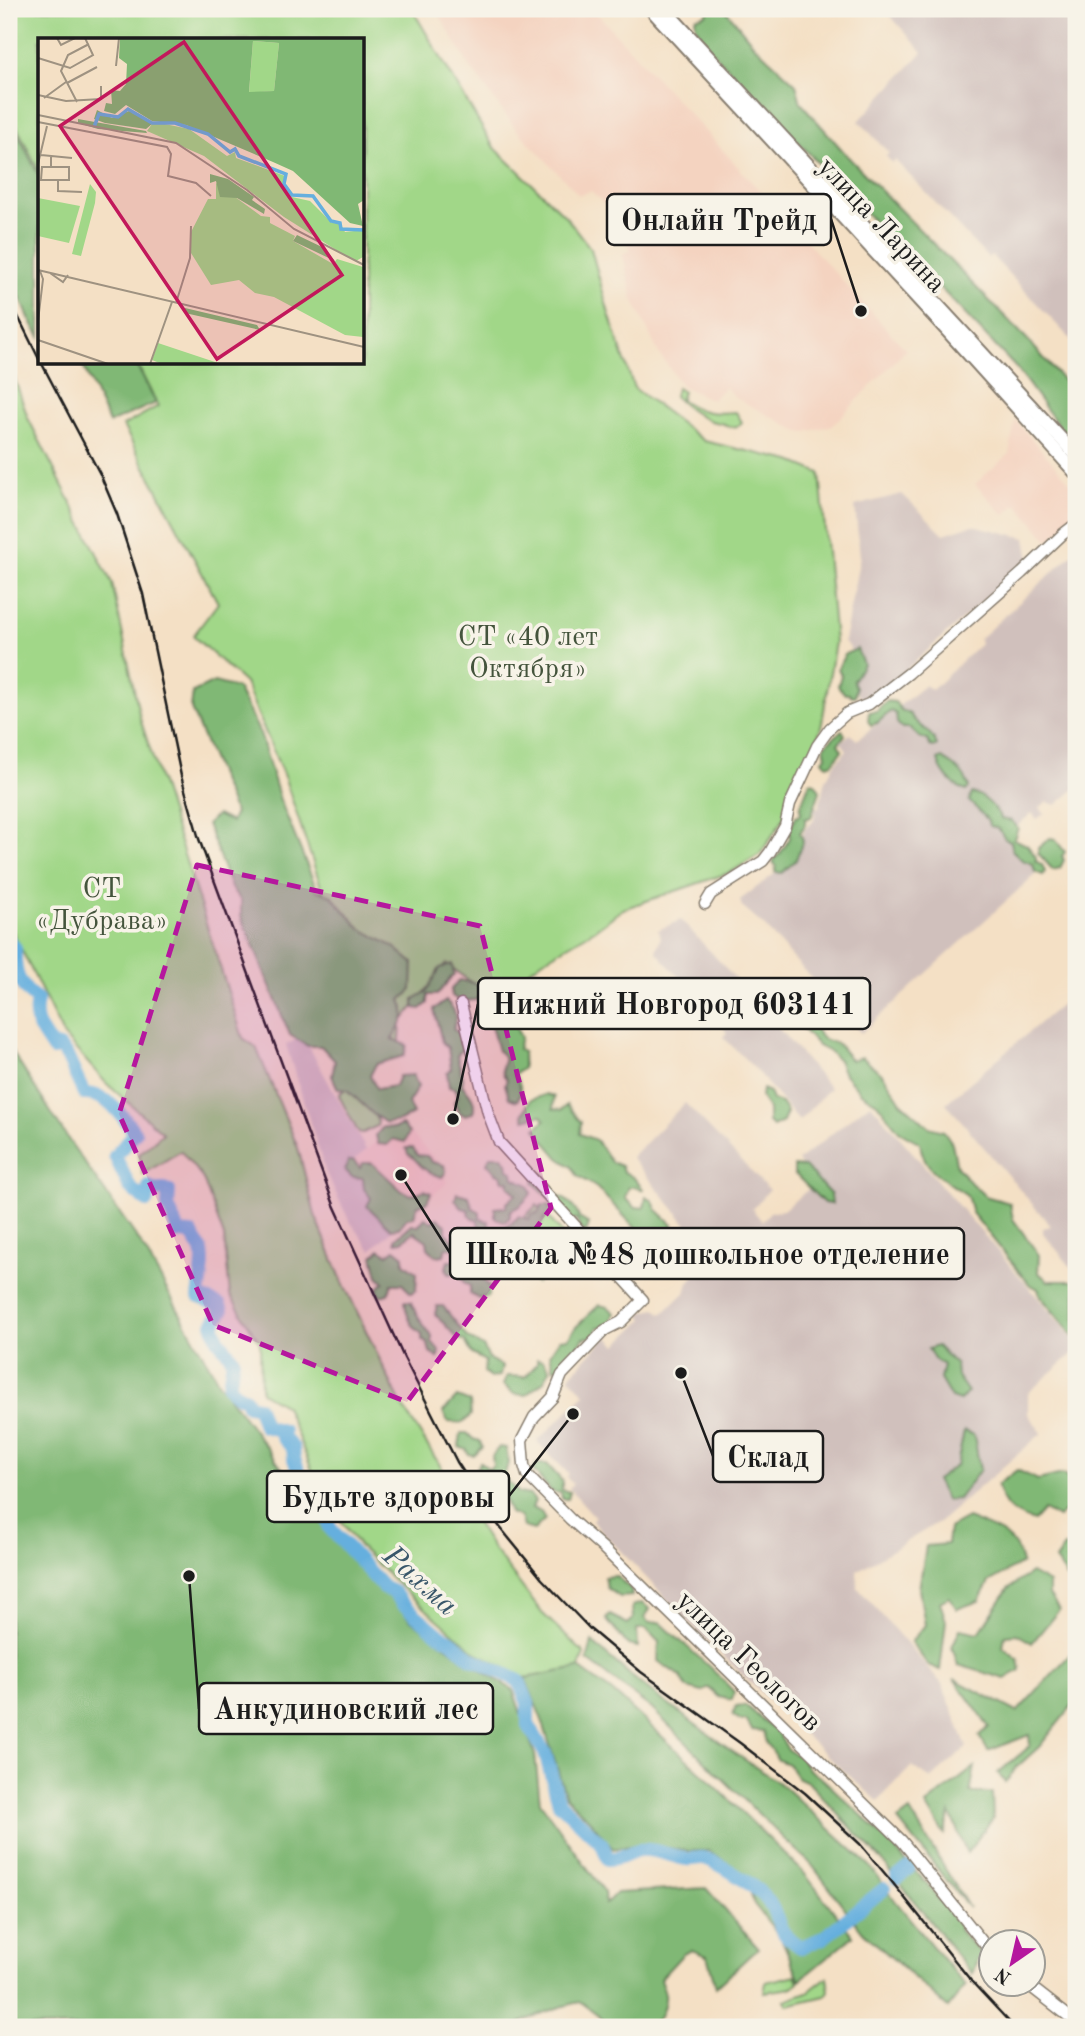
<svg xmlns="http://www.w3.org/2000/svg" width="1085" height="2036" font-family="'Old Standard TT',serif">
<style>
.built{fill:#f4d3c0}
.industrial{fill:#d0c0bc}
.green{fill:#a1d788;stroke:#5e7a52;stroke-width:2}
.forest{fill:#80b874;stroke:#4e6a48;stroke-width:2}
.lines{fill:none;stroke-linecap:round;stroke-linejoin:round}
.river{stroke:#65afde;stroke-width:14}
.minor-casing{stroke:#887e70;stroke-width:13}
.major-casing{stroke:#887e70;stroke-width:16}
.minor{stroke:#fff;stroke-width:10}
.major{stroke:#fff;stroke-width:12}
.rail{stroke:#1c1c1c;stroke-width:2.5}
.marked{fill:#b5179e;fill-opacity:0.2;stroke:#b5179e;stroke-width:5;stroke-dasharray:14 9;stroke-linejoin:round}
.labels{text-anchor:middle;stroke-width:7;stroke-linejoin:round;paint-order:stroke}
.street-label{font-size:28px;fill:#1c1c1c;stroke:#f7f3e8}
.park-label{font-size:28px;fill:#44543c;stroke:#f7f3e8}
.water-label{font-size:30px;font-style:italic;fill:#39576a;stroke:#f7f3e8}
.inset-river{fill:none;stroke:#65afde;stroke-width:3.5}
.inset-road{fill:none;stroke:#9e9281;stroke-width:2}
.view{fill:#c2185b;fill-opacity:0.15;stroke:#c2185b;stroke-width:3.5}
.inset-edge{fill:none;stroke:#1c1c1c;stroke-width:3.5}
.leader{fill:none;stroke:#1c1c1c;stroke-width:2.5}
.callout-dot{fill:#1c1c1c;stroke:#f7f3e8;stroke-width:2.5}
.callout{fill:#f7f3e8;stroke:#1c1c1c;stroke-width:2.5}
.callout-label{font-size:30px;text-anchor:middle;font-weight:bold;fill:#1c1c1c}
</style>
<rect width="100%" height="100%" fill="#f7f3e8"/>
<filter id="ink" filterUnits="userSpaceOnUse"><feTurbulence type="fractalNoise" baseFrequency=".0143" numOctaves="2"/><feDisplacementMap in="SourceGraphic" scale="14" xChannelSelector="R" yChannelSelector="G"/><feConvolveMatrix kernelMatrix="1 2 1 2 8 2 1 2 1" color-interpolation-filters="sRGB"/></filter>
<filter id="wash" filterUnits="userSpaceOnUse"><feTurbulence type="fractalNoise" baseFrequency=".00686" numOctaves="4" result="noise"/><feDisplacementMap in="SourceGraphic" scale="28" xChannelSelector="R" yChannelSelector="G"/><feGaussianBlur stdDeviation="1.57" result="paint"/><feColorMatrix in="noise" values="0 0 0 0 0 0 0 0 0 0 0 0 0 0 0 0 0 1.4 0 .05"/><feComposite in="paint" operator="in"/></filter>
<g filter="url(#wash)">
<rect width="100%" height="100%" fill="#f4e0c5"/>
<g class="built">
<polygon points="436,9 593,9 906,350 833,425 802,433 736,398 725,387 712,400 682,386 658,352 633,299 623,254 631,250 620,228 624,223 591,191 579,195 517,130 470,67"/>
<polygon points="1015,420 1076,489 1076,518 1049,541 1017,504 1004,515 975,484 1009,454"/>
<polygon points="401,1122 442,1167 447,1183 398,1225 349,1164"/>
</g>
<g class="industrial">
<polygon points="884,9 1061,9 1076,24 1076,345 992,256 988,258 895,160 892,163 886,156 889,153 859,121 923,52"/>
<polygon points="902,494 944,534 972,525 1026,538 1030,559 873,699 861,698 849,682 861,663 844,641 860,556 855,506"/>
<polygon points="1076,551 1076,788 1056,805 1047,802 1040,807 1044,814 1037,819 1032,813 1006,836 1038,872 861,1033 763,925 742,907 740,900 794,859 805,829 814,820 815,808 819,807 826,780 834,765 847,750 841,742 850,734 857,740 925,685 932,690 980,644 979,639"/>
<polygon points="681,920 734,977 830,1088 799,1121 755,1069 723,1037 727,1032 656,951 661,937 658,930"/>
<polygon points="1076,992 1076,1273 1043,1233 1043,1228 1051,1226 946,1103"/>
<polygon points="303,1036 366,1150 349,1164 398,1225 371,1250 349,1220 326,1173 286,1045"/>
<polygon points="685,1103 769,1190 752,1209 762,1221 770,1212 783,1210 816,1183 798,1161 870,1103 1076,1342 1076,1351 1028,1393 1028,1414 1042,1433 942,1520 857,1571 858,1588 942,1684 967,1747 931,1779 912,1766 878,1801 829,1758 701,1635 592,1521 595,1517 569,1488 573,1484 566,1477 569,1474 537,1442 585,1394 569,1377 607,1336 617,1345 644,1319 640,1313 656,1309 662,1314 685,1293 688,1283 713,1256 631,1157"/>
</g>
<g class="green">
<polygon points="9,9 412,9 493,146 566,217 591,249 609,314 634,388 704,441 791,461 820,473 835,642 822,723 816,744 782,821 760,854 731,872 623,909 596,929 542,961 492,999 447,964 401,1023 399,1055 358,997 285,779 245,683 193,636 218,603 123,426 158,406 136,362 362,362 362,40 40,40 40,173 9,111"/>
<polygon points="9,363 28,418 112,583 140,718 243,1038 256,1047 298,1148 315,1215 340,1276 400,1402 491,1546 542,1613 584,1653 579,1668 525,1678 475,1652 403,1589 360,1547 323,1496 285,1406 261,1392 260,1343 230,1295 224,1237 203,1179 181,1151 143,1174 139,1154 163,1133 106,1083 63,1035 9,924"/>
<path d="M 677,388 L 683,392 L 680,399 C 700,413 712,414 736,412 L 742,422 L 738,426 L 730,427 C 722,422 715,423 708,420 C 696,415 683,405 674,396 Z"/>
<polygon points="355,1085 359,1086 378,1122 377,1126 363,1133 358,1132 339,1096 340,1093"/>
<polygon points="537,1205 575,1247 536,1283 498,1241"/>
<polygon points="796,1975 799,1982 792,1988 764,1992 766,1982"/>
<polygon points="827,1977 829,1991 825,1996 788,2005 785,2000 808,1992"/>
</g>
<g class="forest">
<polygon points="708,9 725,9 754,45 796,84 801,103 851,160 1027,339 1076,395 1076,431 1069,440 1017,369 946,294 878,226 705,44 696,27 695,18 707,14"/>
<polygon points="9,116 40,178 40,337 29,318 9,271"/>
<polygon points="81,362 135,362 156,403 109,423"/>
<polygon points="857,649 863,664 853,681 856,687 855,696 852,696 849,694 845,694 838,686 841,675 838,668 845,654"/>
<path d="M 214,682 L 237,688 L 260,733 L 280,800 L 317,890 L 332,896 L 360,928 L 394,947 L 413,963 L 412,990 L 401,1000 C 409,1015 401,1026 392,1039 L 407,1045 L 404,1056 L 376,1064 L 370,1076 L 377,1089 L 395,1086 L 399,1076 L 413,1075 L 418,1087 L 408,1103 L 413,1114 L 400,1121 L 386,1123 L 373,1114 L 347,1090 L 338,1089 L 332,1076 L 335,1061 L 321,1046 L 308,1046 L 290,1035 L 241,916 L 241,901 L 231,888 L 207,824 L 217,815 L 231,822 L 235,813 L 191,709 L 193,692 Z"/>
<path d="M 886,701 L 895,702 L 901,710 L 910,714 C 917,727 932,730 937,745 L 935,747 L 930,746 L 927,740 L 919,737 L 910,728 L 902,728 L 897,723 L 896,714 L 891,711 L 877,723 L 871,725 L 868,721 L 869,712 L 877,711 Z"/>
<polygon points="842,730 845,735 838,744 842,750 833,763 827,765 823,760 826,756 824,746"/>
<path d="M 942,758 C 955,766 965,772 969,788 L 966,791 C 954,786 941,774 938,760 Z"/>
<polygon points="810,782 815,783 820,791 811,817 805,819 805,825 800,833 803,840 796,860 782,873 775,872 776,866 773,862 775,858 780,854 790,838 789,830 796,816 801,814 800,807"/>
<path d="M 972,793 C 984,795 996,808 1001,819 L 1012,821 L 1018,828 L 1014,839 L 1027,845 L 1036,857 L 1036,861 L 1042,865 L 1045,871 L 1043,875 L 1035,872 L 1033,864 L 1022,860 L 1012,850 L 1011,841 L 1005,839 L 998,828 L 990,826 L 987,819 L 969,801 Z"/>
<polygon points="1050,838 1055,839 1065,852 1062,856 1064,860 1060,868 1053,870 1038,853 1038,848"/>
<polygon points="452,964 454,974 437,995 428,995 428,1003 421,1009 414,1008 414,999 426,992 440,968"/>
<polygon points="460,980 477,984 481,994 476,1000 460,1001 452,996 451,989"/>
<path d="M 446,1001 C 456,1010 458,1017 453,1029 L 463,1036 L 463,1048 L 457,1056 L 463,1078 L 462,1085 C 470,1093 477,1101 473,1113 L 464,1115 L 459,1112 L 454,1102 L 458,1096 L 456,1089 L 449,1087 L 447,1073 L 451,1069 L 448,1048 L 442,1042 L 434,1009 Z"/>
<path d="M 496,1002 L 505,1002 L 513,1011 L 506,1021 L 514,1025 L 521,1037 L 518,1049 L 523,1052 L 523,1068 L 514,1075 C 521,1083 523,1091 517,1101 L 509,1098 L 505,1084 L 507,1079 C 500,1073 501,1066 505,1058 L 498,1051 L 487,1011 Z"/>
<path d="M 800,1020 L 810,1024 L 823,1039 L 838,1044 L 851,1060 L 862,1057 L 884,1076 L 901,1102 L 929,1127 L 944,1131 L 952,1143 L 957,1167 L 971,1183 L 985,1196 L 1010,1203 L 1013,1219 L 1039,1255 L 1038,1272 L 1048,1281 L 1076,1281 L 1076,1339 L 1040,1296 L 1038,1289 L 1029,1284 L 972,1213 L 967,1195 C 946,1180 923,1171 920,1143 L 899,1131 L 877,1103 L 861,1093 L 843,1072 L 838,1060 L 830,1052 L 818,1046 L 800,1026 Z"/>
<path d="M 9,1047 L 70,1142 L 142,1245 L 219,1383 L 328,1531 L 411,1620 L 466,1661 L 513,1690 L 535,1755 L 540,1802 L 604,1891 L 605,1904 L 616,1893 L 706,1888 L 758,1948 L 716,1987 L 707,1956 L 692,1950 L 683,1954 L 660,1979 C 666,1994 667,1996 662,2012 C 656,2034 628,2027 609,2027 L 601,2017 L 581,2002 C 567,2004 524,2018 516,2027 L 9,2027 Z"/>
<polygon points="762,1089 769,1092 772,1100 781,1103 787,1112 783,1122 773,1127 768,1122 768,1109 761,1097"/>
<polygon points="547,1094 554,1097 553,1109 561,1110 567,1105 581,1122 580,1134 596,1140 611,1162 621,1166 623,1171 634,1178 643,1189 641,1190 636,1187 629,1187 625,1198 635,1207 644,1208 646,1197 653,1201 656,1209 673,1225 672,1235 651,1244 597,1188 577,1175 572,1167 559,1158 542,1138 536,1128 545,1120 542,1115 525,1119 523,1114 530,1100"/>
<polygon points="402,1125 409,1133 405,1142 393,1139 387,1145 378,1144 376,1135 383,1127 395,1128"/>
<path d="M 406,1148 L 413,1148 L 417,1155 L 427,1156 L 432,1162 L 444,1165 L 446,1172 L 442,1177 C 434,1175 427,1172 421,1166 C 416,1161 415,1158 408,1154 Z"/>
<polygon points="490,1156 501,1156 507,1162 508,1169 513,1172 514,1178 529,1185 532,1193 520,1206 510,1211 510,1217 505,1222 495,1218 495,1208 506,1207 507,1203 516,1194 508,1185 509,1181 503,1180 501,1175 496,1173 487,1163"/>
<polygon points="348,1161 354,1161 360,1168 363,1163 372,1163 402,1191 412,1195 425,1190 431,1193 427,1202 417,1206 414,1217 407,1218 399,1228 391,1229 367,1206 371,1198 364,1189 363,1178 352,1177 345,1170"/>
<polygon points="794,1166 805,1167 831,1195 832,1204 824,1203 794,1173"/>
<path d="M 536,1173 L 545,1174 L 544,1180 L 553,1190 L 554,1195 C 564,1196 577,1208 579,1218 L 589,1224 L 586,1232 L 580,1229 L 577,1220 L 571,1220 L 534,1183 Z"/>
<polygon points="457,1193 469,1196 472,1207 480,1212 480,1218 489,1222 489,1229 483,1230 478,1225 478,1220 472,1218 468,1213 469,1210 462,1208 455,1200"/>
<polygon points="542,1205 549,1205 552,1212 545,1218 535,1235 524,1236 510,1234 506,1228 519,1216 529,1219 532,1214 538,1213"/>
<polygon points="425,1218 432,1222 437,1218 446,1225 446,1233 458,1245 454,1249 446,1247 444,1255 436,1256 428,1248 427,1241 414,1232 402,1241 395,1242 395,1239 412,1224 418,1226"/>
<polygon points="380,1249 388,1254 395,1249 404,1256 404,1263 417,1273 416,1290 411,1293 402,1284 392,1284 388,1294 380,1296 377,1289 384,1282 378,1276 373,1256"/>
<polygon points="448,1261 456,1261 461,1267 469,1270 474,1277 482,1278 490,1287 488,1296 479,1299 470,1294 470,1286 465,1283 459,1273 449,1274 446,1268"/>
<path d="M 405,1301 L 411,1302 C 413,1309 427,1331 432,1336 L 432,1342 L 439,1350 L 438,1358 L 430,1353 L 428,1344 L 422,1340 L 422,1334 C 410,1325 406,1315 405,1301 Z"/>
<polygon points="599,1305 608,1307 615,1313 609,1326 598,1327 595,1336 584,1338 563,1367 554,1369 550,1354 560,1339 568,1338 576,1327"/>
<polygon points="437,1306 443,1306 467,1337 484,1348 489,1359 502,1366 500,1376 490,1378 484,1372 485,1361 472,1354 465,1341 457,1338 435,1314"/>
<polygon points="937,1346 956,1365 957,1376 968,1392 960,1401 951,1398 940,1379 943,1365 934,1359 928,1349"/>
<polygon points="537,1359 543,1360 550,1369 544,1381 526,1395 514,1394 503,1385 507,1376 525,1377 537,1364"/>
<polygon points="457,1397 470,1402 471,1415 463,1423 448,1422 443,1412"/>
<polygon points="964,1431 974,1435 980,1470 958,1499 946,1500 936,1480 957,1465"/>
<polygon points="461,1433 467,1433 473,1439 480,1441 482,1447 474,1455 468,1454 467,1450 459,1447"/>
<polygon points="499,1447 506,1448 508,1463 504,1477 519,1493 530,1495 535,1501 532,1508 541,1512 545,1519 534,1530 523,1527 520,1517 510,1513 503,1496 495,1491 493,1485 486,1483 477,1467 480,1462 489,1469 493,1465 492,1456"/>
<polygon points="536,1464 547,1464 562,1481 562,1490 570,1492 568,1499 562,1499 561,1493 552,1492 533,1470"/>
<path d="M 1017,1470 L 1038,1480 L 1062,1474 L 1076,1484 L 1076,1508 L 1071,1505 L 1058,1518 L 1044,1510 L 1034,1521 C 1012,1514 1004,1509 997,1485 Z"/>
<path d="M 967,1518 C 992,1528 1016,1533 1022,1563 L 989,1582 L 979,1601 L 957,1609 L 949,1597 L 940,1602 L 946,1621 L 940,1670 L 928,1665 L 911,1642 L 925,1625 L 919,1589 L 926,1546 L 947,1544 L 949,1528 Z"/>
<polygon points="1064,1547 1076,1548 1075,1588 1055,1560"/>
<polygon points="1031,1573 1049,1583 1049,1595 1059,1610 1032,1643 1017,1634 1005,1635 1003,1647 1018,1659 1020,1670 1005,1679 958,1665 952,1647 960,1629 979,1633 1008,1589"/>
<polygon points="616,1576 631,1589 632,1596 620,1597 607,1588 605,1577"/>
<path d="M 642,1603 L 650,1609 L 645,1618 L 649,1623 L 660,1622 C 685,1646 711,1666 734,1692 L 732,1700 L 719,1697 L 709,1688 L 702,1692 L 687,1688 L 681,1677 L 658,1661 L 659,1642 L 646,1629 L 637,1629 L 638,1647 L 628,1645 L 606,1619 L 610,1615 L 628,1624 L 633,1619 L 632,1606 Z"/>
<polygon points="592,1642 643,1686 729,1749 782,1785 869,1865 897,1903 955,1974 966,1985 948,2008 863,1932 811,1864 783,1838 652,1709 587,1660"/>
<polygon points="1076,1648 1076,1701 1039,1747 1018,1766 1005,1783 998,1773 1030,1746 1029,1735 988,1751 979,1736 989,1727 954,1679 1017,1712"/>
<polygon points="579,1668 619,1697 705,1776 804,1873 853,1936 800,1980 781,1938 754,1904 745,1874 709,1851 689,1851 641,1844 613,1849 592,1823 566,1797 542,1720 525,1678"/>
<polygon points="745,1705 777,1732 788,1750 800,1757 808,1769 824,1780 870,1823 921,1877 959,1925 959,1930 980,1953 972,1974 878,1856 808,1782 797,1777 788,1764 778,1760 766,1743 763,1731 752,1730 746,1720 740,1720 733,1715 736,1706"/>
<polygon points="975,1767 970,1793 992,1793 993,1818 967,1853 950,1813 944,1834 926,1805"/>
<polygon points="910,1811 969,1908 898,1820"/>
</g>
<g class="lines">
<g class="river">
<path d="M 9,941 L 15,948 C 14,971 17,985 37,1000 C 32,1023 41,1030 53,1049 L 59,1047 L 67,1056 L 84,1094 C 106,1092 124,1117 135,1133 L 115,1156 L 130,1188 L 147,1201 L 149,1187 L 157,1191 L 164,1189 L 169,1191 L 168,1206 L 179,1233 L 192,1234 C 194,1241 197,1243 201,1249 C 206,1258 200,1286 199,1297 L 220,1305 L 222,1311 L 213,1324 L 218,1339 L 233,1359 L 229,1387 L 239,1396 L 246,1399 L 248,1405 L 258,1407 L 264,1426 L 283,1431 L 282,1437 L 293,1448 L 294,1459 L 302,1480 L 313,1498 L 324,1510 L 330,1528 L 384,1588 L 393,1592 L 403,1604 L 437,1633 L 451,1641 L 471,1658 L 519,1681 L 528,1703 L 528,1724 L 545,1753 L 559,1803 L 602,1844 L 608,1859 C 623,1859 626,1853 638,1850 C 654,1848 671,1856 686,1859 C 691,1860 696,1858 701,1858 C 714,1858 761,1890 768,1901 C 782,1921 775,1933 801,1947 L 823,1938 L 884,1889"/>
<polyline points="897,1878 909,1868"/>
</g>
</g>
</g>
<g filter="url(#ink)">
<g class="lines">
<g class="minor-casing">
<g id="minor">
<polyline points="705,904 711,894 763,861 770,852 785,826 790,804 817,746 830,728 847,713 869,704 909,673 1022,573 1063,534 1076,524"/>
<polyline points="461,1004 488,1113 499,1142 643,1300 621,1322 605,1330 562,1375 553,1397 534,1417 522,1440 524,1465 527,1475 570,1519 603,1548 902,1841 990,1951"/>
<polyline points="1026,1983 1076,2022"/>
</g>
</g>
<g class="major-casing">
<g id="major">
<polyline points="651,9 946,329 1076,473"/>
<polyline points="664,9 1076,455"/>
</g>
</g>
<use href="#minor" class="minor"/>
<use href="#major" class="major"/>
<g class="rail">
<polyline points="9,298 40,361"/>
<polyline points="41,362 100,474 117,514 143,594 181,776 199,839 334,1205 404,1358 457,1462 499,1526 542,1579 591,1630 641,1672 740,1743 805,1793 860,1844 892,1882 972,1982 1014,2027"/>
</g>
</g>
</g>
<path class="marked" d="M 197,865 L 480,926 L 551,1208 L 407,1402 L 213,1325 L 119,1114 Z"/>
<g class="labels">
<g class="street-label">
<text transform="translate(883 224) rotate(47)" y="10">улица Ларина</text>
<text transform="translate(750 1660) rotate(44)" y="10">улица Геологов</text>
</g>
<g class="park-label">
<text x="528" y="645">СТ «40 лет<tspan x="528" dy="32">Октября»</tspan></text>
<text x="102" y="897">СТ<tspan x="102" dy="32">«Дубрава»</tspan></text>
</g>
<g class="water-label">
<text transform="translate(421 1580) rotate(42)" y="10">Рахма</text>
</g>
</g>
<g transform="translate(38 38)">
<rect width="326" height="326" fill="#f4e0c5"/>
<path d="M 215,3 L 241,5 L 236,53 L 211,55 ZM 122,85 L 151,91 L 189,118 L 197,114 L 198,120 L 247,138 L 245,146 L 254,159 L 272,163 L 294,185 L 302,185 L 307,194 L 325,192 L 325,219 L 318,223 L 303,215 L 246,179 L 166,118 L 109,93 L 114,86 ZM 178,145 L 223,178 L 232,179 L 232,185 L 257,198 L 255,203 L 295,226 L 299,221 L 325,229 L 325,299 L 307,297 L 236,259 L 217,255 L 201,242 L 173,247 L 153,215 L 153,194 L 170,161 L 178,161 ZM 52,146 L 58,154 L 57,165 L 43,218 L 34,216 ZM 0,160 L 42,168 L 31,205 L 0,198 ZM 120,305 L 180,325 L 124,326 L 114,322 Z" fill="#a1d788"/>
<path d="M 82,0 L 325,0 L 326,162 L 320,166 L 325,188 L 312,185 L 255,133 L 235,124 L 148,87 L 114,83 L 88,67 L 77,76 L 66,73 L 68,65 L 74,66 L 73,52 L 82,53 L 88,46 L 89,26 L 81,20 ZM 215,3 L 241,5 L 236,53 L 211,54 ZM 59,72 L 74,80 L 91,73 L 114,86 L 108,91 L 67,85 L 56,81 ZM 40,81 L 108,93 L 109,95 L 60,91 L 40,85 ZM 172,136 L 190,141 L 216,159 L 214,162 L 227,171 L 226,176 L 199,160 L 182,159 L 178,143 L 172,145 ZM 259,197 L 286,210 L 297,223 L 255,203 ZM 147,270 L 219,287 L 222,292 L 147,275 Z" fill="#80b874" fill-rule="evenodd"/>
<path class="inset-river" d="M 56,89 L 61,76 L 80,79 L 90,71 L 114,85 L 137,85 L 170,96 L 192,114 L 197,111 L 201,118 L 248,136 L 246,146 L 254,157 L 275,158 L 293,183 L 302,185 L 303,191 L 326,192"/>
<path class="inset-road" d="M 19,0 L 23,7 L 37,0M 0,20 L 32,30 L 55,17 L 47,0M 78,28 L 81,0M 29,45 L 59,29M 0,57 L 28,63 L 63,61 L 63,48M 6,60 L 28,44M 39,64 L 23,33 L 30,17 L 51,6M 0,77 L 138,105 L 209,152 L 256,191 L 326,227M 0,84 L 129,109 L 133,116 L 130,138 L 158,145 L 173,158M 3,117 L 34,120M 13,118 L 13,129 L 4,129 L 3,142 L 20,142 L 20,153 L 44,154M 0,126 L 9,88M 13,129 L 31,129 L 31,142 L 20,142M 0,232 L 326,309M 12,235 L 25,244 L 30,237M 138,265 L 152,220 L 153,188M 0,283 L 5,241 L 2,233M 0,302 L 70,326M 112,326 L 134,264"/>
<path class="view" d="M 146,4 L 304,237 L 179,321 L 22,88 Z"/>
<rect width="326" height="326" class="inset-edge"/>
</g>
<path class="leader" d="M861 311L831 219M453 1119L478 1004M401 1175L450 1253M681 1373L713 1456M573 1414L509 1496M189 1576L199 1709"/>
<g class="callout-dot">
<circle cx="861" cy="311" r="7"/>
<circle cx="453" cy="1119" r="7"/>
<circle cx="401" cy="1175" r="7"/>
<circle cx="681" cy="1373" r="7"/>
<circle cx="573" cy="1414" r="7"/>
<circle cx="189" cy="1576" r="7"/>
</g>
<g class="callout">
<rect x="607" y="194" width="224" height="51" rx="7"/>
<rect x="478" y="978" width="392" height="51" rx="7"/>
<rect x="450" y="1228" width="514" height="51" rx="7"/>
<rect x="713" y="1431" width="110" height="51" rx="7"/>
<rect x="267" y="1471" width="242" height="51" rx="7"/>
<rect x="199" y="1683" width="294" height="51" rx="7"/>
</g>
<g class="callout-label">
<text x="719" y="230">Онлайн Трейд</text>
<text x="674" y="1014">Нижний Новгород 603141</text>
<text x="707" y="1264">Школа №48 дошкольное отделение</text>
<text x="768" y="1467">Склад</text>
<text x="388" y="1507">Будьте здоровы</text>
<text x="346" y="1719">Анкудиновский лес</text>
</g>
<rect width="1085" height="2036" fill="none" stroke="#f7f3e8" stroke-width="35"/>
<g transform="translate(1012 1963) rotate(214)"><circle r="33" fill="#f7f3e8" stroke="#9f9d96" stroke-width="2"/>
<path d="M0-5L12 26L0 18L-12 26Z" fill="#b5179e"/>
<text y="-10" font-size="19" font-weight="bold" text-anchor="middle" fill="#1c1c1c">N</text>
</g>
</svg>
